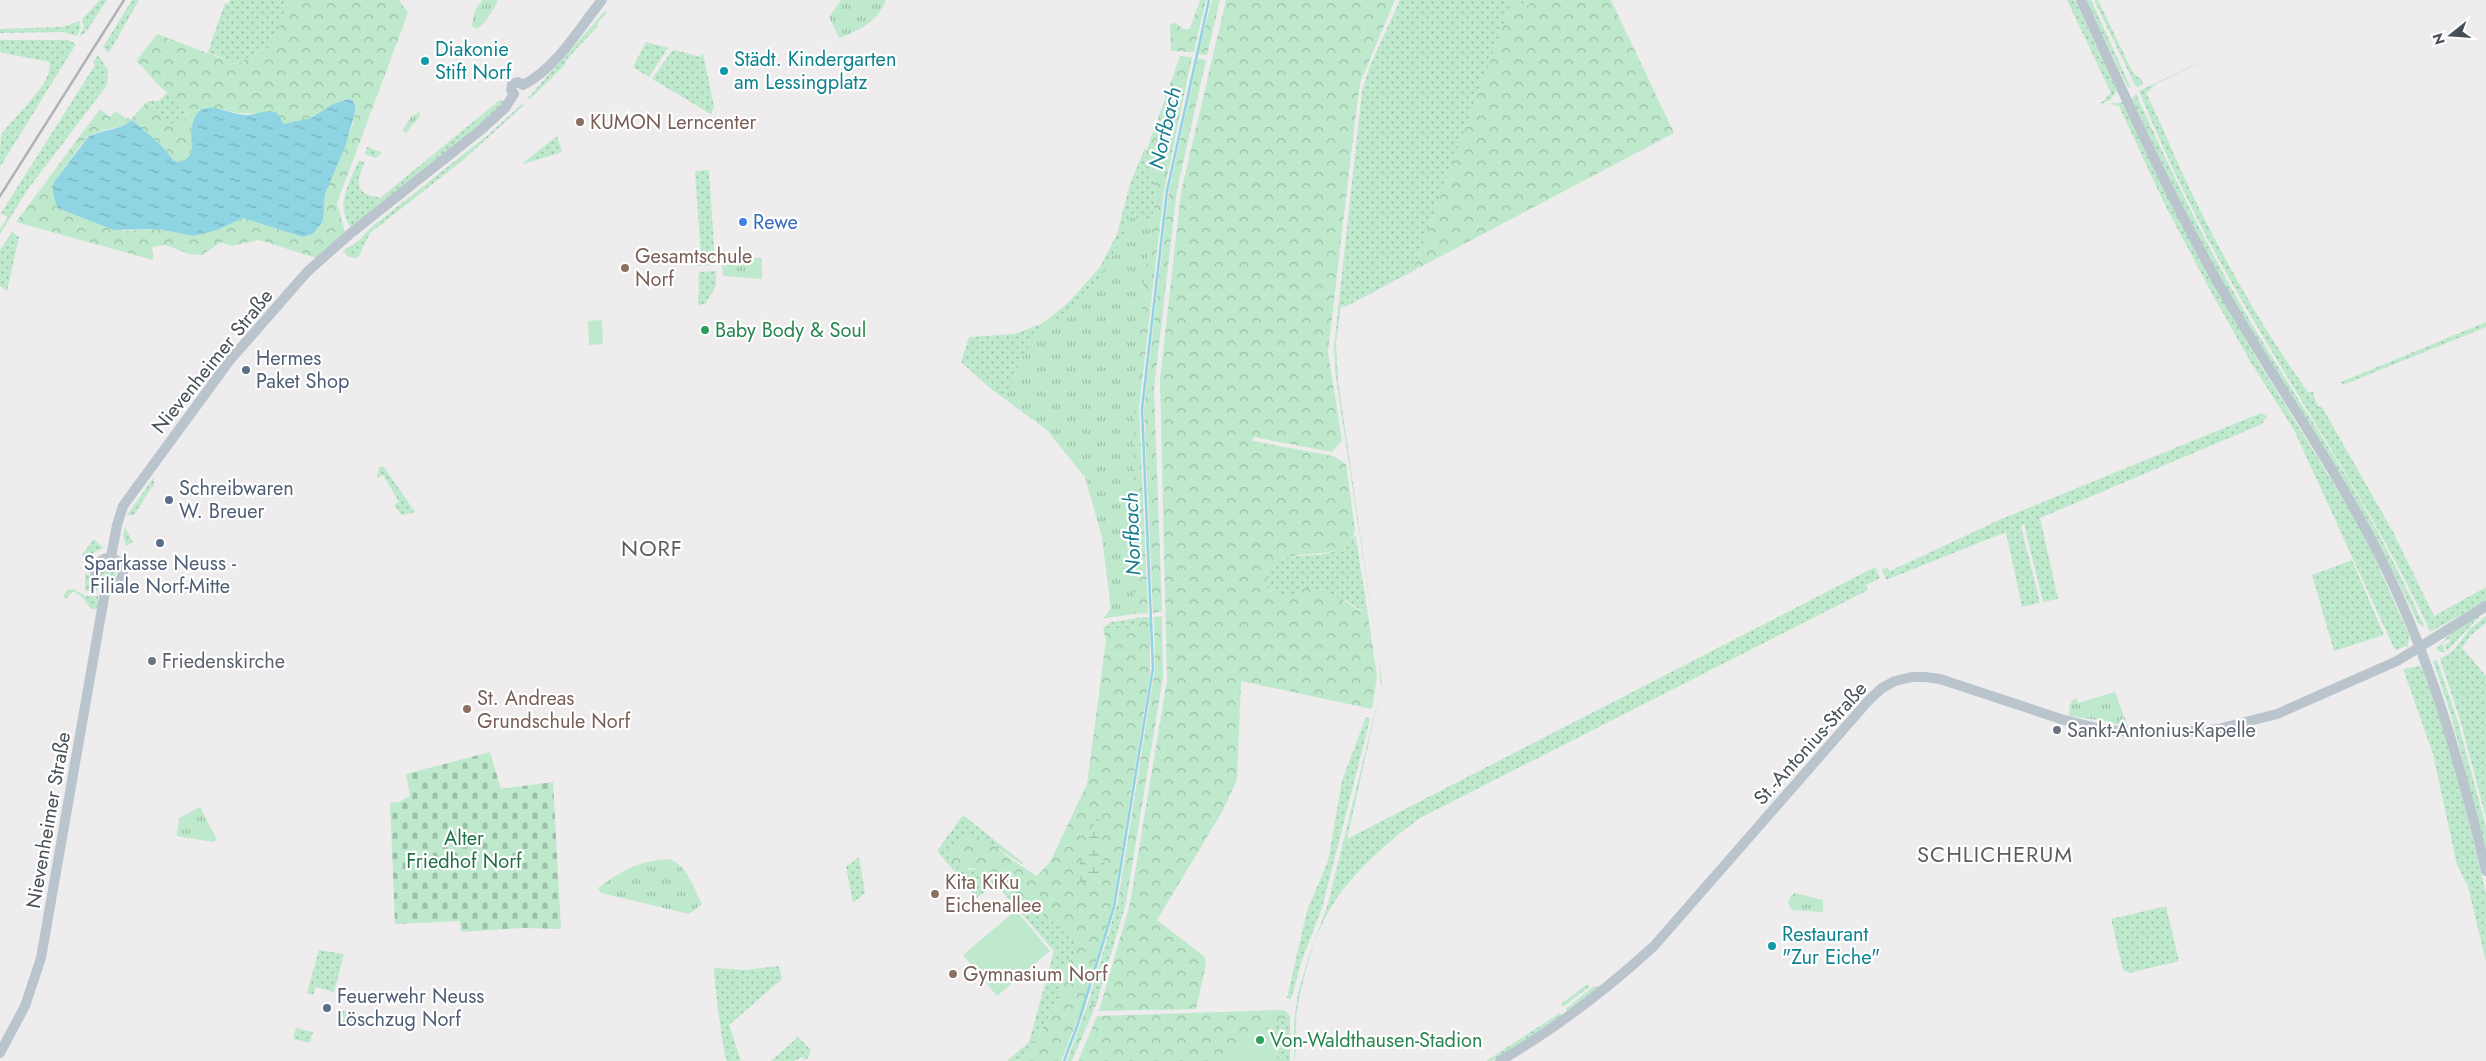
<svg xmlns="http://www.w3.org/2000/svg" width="2486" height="1061" font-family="Jost,sans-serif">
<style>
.grass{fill:url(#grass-dots)}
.forest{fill:url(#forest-crowns);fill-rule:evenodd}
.wetland{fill:url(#wetland-marsh)}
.cemetery{fill:url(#cemetery-stones)}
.park{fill:url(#park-tufts)}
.pitch{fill:#bee9cd}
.water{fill:url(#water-ripples)}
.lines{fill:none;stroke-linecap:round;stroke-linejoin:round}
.stream{stroke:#8fd4e2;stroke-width:2.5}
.secondary{stroke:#bac4cd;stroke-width:10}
.rail{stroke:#afb2b6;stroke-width:2.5}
.culture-dot{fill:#0f9aa8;stroke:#fff;stroke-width:2}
.education-dot{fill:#8d6e63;stroke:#fff;stroke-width:2}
.shop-dot{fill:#3f7fe0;stroke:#fff;stroke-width:2}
.leisure-dot{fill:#2e9e5b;stroke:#fff;stroke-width:2}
.service-dot{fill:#5c6f8a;stroke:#fff;stroke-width:2}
.worship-dot{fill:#6b7280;stroke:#fff;stroke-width:2}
.labels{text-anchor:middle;stroke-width:4.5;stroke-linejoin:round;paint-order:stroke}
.culture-label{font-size:20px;fill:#0d838f;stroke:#fff;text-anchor:start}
.education-label{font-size:20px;fill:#785e54;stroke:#fff;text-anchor:start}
.shop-label{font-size:20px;fill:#366cbe;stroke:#fff;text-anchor:start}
.leisure-label{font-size:20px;fill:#27864d;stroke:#fff;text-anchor:start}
.service-label{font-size:20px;fill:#4e5e75;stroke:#fff;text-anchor:start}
.street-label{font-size:20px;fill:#475058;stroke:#fff}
.worship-label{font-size:20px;fill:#5b616d;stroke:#fff;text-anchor:start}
.park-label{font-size:20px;fill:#1f7145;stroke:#fff}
.water-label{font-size:21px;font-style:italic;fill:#1a7d91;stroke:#fff}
.quarter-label{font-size:22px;letter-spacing:1px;fill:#5a5d61;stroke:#fff}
</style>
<defs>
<pattern id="grass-dots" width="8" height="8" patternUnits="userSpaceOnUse" patternTransform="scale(1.25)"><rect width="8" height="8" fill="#bee9cd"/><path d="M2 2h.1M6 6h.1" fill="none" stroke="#9cbfa9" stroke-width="1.8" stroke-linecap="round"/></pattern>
<pattern id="forest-crowns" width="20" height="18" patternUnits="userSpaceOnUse" patternTransform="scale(1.25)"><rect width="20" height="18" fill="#bee9cd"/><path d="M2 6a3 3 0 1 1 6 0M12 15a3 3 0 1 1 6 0" fill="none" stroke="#9cbfa9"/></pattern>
<pattern id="wetland-marsh" width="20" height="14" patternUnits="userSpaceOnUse" patternTransform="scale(1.25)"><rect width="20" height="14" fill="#bee9cd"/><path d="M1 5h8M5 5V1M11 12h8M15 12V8" fill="none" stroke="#9cbfa9"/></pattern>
<pattern id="cemetery-stones" width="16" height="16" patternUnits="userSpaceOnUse" patternTransform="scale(1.25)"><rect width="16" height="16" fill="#bee9cd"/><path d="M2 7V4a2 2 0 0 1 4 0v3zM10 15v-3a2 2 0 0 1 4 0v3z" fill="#9cbfa9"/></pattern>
<pattern id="park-tufts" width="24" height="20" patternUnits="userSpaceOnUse" patternTransform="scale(1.25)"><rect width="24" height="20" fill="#bee9cd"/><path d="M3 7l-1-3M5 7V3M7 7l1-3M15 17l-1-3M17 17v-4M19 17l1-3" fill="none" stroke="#9cbfa9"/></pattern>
<pattern id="water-ripples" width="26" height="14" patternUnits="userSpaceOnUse" patternTransform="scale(1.25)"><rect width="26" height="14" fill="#8fd4e2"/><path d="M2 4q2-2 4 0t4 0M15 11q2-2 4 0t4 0" fill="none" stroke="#77aeba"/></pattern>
</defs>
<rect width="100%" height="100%" fill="#efeced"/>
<g class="grass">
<polygon points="100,0 107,0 86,32 79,37 84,27 82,19"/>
<polygon points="132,0 139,0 109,53 103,47"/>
<polygon points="230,0 289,0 285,14 270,47 237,64 208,52 225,3 228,4"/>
<path d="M 1400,0 L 1532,0 L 1530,5 L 1512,2 L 1413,271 L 1345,307 L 1341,306 L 1336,342 L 1338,381 L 1382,683 L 1347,839 L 1875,567 L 1880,578 L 1866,585 L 1868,590 L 1420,818 C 1390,840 1353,872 1333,904 C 1314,934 1305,971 1298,1005 C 1294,1021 1298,1049 1294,1061 L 1294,1023 L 1298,993 L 1308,959 L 1328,904 L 1381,688 L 1378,655 L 1335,372 L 1334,347 L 1362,91 L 1369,68 Z"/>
<polygon points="2067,0 2075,0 2117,91 2110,100 2099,105 2111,93"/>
<polygon points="2086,0 2091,0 2131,88 2127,86"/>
<polygon points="2094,0 2098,0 2133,73 2142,80 2143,85 2136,87"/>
<polygon points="605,11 607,12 597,24 598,26 567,59 564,66 530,99 528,98"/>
<polygon points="79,21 81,27 77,36 63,32 0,33 0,29 63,27"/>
<path d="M 0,40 L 68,40 L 76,44 L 0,167 C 0,159 0,143 1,136 C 11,118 56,82 49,62 L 4,53 L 0,51 Z"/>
<polygon points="646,42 668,48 649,77 633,67"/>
<path d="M 2228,49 L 2156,84 L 2146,93 C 2161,122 2173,154 2187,183 C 2222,256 2261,327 2308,392 L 2313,392 L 2317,405 L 2322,407 L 2392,530 L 2434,616 L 2486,587 L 2486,601 L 2434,630 L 2430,631 C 2382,527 2322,436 2264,338 C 2216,259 2174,177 2139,91 Z"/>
<polygon points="675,50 700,57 703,53 714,107 711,114 652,79 671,52"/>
<polygon points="98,55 108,70 107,85 28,189 0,234 0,229 8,217 1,213 95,65 93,63"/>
<polygon points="168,92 179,99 188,111 185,119 167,126 158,111 148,101 159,101"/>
<path d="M 2136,94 C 2168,164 2200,233 2238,300 C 2274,363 2314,422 2351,484 C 2378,531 2403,579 2425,628 L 2418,623 C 2367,511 2296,411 2235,304 C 2198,239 2166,172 2134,104 L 2132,98 Z"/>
<path d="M 501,99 L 504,102 L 495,112 L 351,227 C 334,206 350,182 359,160 L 365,163 C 360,172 353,189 368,195 C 371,197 376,196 380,198 Z"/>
<polygon points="2123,102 2199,258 2256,358 2350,510 2371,550 2409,635 2408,647 2406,646 2396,650 2393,646 2294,430 2250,361 2210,290 2164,203 2119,106 2110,104"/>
<path d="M 522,104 L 524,105 L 462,161 L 370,233 L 359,256 C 353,260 347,257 343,251 L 361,239 L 368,230 L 489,134 Z"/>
<polygon points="557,136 562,152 524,164 524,162"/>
<polygon points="367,147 381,152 381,154 375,158 365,154"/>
<polygon points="1145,148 1156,191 1143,290 1134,412 1134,614 1104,618 1111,608 1102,536 1085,477 1047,430 990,388 961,362 969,337 1015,334 1043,323 1069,302 1100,267 1117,234 1130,184"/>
<polygon points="709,170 715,265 696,266 696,258 701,257 695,171"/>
<polygon points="12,232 19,237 7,291 0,286 0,250"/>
<polygon points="716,271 716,286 705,304 698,305 699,272"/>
<polygon points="2486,322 2486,327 2343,385 2341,382"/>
<polygon points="2261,413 2267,416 2262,424 2040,518 2058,599 2043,602 2024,524 2021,526 2040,603 2022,607 2006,532 1886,580 1882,569 1887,568 1890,571 1999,520"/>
<polygon points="380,466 384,467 415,512 402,515 394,505 399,502 383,475 378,478 377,475"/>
<polygon points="154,477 154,487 152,487 134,515 127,515"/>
<polygon points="125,527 133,542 126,546 123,536"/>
<path d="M 1355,532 L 1368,615 L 1347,601 L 1281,595 L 1268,590 C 1255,547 1307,560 1332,552 C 1340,549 1348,541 1355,536 Z"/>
<polygon points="94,539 103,548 85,557 82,555"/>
<polygon points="2352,560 2384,635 2334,651 2312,575"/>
<circle cx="108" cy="572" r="8"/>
<polygon points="85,573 92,577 98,591 85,591"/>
<polygon points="74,589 85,596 98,596 98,609 91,609 82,597 73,591 66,599 63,597 67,590"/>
<polygon points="2486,610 2447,651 2444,645 2450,642 2449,639 2442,643 2445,652 2439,652 2437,648 2452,632"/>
<polygon points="2486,616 2486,623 2471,635 2462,648 2486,676 2486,818 2461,723 2440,659 2453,651 2470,629"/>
<path d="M 1145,617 L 1148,618 C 1138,630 1118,630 1103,628 L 1111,622 Z"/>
<polygon points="2437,660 2457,719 2486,827 2486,851 2451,715 2433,661"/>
<polygon points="2421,666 2450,748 2486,893 2486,962 2468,886 2457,865 2433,754 2403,669"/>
<polygon points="1366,717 1370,719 1366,735 1322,908 1302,960 1291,999 1287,998 1307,911 1328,861 1342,781"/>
<path d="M 963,815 L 1022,862 L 1023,865 L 981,837 L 967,870 L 978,869 L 991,877 L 1012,897 L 1036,910 L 1076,939 L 1077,950 C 1069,959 1064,967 1062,980 C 1061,984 1063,988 1062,991 C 1059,1006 1030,1048 1020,1061 L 1007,1061 L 1029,1042 L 1054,951 L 995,883 L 977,898 L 937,851 Z"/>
<polygon points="859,857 865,893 853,903 846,867"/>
<polygon points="1118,901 1126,903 1096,1005 1088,1003"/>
<polygon points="2166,906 2179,961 2129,973 2123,970 2111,919"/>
<polygon points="319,950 344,954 334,992 316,987 313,995 307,993"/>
<path d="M 779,966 L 782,979 L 729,1025 L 741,1061 L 727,1061 C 723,1055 714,978 714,968 L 746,970 Z"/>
<polygon points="1587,984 1589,987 1563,1007 1561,1004"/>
<polygon points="1594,986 1600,988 1568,1011 1566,1009"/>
<polygon points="342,1010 360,1017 357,1026 342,1022 344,1018 340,1016"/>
<polygon points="1560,1013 1562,1015 1502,1056 1492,1061 1486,1061"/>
<polygon points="1290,1016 1290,1061 1278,1061 1270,1027"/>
<polygon points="296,1028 313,1032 310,1043 293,1039"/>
<polygon points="798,1037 811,1050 808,1058 805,1060 802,1057 794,1061 771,1061"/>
</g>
<g class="forest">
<path d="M 289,0 L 399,0 L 408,13 L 337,203 L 345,232 L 316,258 L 259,240 L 232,246 L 221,242 L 202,255 L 189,254 L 166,245 L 152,247 L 153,260 L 16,222 L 100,109 L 110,117 L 116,111 L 125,118 L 131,119 L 148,101 L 158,111 L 167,125 L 185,119 L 188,111 C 180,100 174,98 164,90 C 154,82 147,70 136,61 L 157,34 L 237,64 L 270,47 L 285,14 ZM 348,99 L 352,100 L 355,113 L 353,124 L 325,194 L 323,221 L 313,234 L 303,237 L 243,218 L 217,230 L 194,236 L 159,229 L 124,231 L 58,208 C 54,198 51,191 54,182 C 62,172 80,144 88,137 C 101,127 119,131 132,120 L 161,145 L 174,161 L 184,162 L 192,153 L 191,136 L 222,109 C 244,117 254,112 276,112 L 284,125 L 311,118 L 333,104 Z"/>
<polygon points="1200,0 1206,0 1194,52 1171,51 1170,25 1174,22 1185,30 1190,28"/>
<polygon points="1212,0 1220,0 1207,55 1198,54"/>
<path d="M 1226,0 L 1395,0 L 1360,83 L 1355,121 L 1328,352 L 1342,441 L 1332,452 L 1253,437 L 1253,441 L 1333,456 L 1346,464 L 1355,530 L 1351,543 C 1344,546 1337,551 1329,552 C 1304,556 1255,551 1268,591 L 1292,596 L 1298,589 C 1326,586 1345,602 1368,615 L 1377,676 L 1372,709 L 1241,681 L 1237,780 L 1222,812 L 1157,920 L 1205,957 L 1206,964 L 1196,1009 L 1099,1011 L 1130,903 L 1167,680 L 1160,379 L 1181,192 Z"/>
<polygon points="1532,0 1611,0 1674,133 1413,271 1512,2 1529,5"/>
<polygon points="1180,56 1192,57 1164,191 1139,408 1148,613 1134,614 1134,412 1143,290 1156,191 1146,152"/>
<polygon points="1198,58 1206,60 1177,190 1154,388 1162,611 1153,613 1144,409 1169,191"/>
<polygon points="1162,616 1163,677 1126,903 1118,901 1155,669 1154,617"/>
<path d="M 1150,617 L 1150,674 L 1112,910 L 1082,1008 L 1061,1061 L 1020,1061 C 1030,1048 1059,1006 1062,991 C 1063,988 1061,984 1062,980 C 1064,967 1069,959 1077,950 L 1076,939 L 1036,910 L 1012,897 L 991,877 L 978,869 L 956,867 L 948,855 L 949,848 L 968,835 C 986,837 990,842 1003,853 C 1013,861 1026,869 1037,876 L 1050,862 L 1087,784 L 1106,640 L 1103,628 L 1133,628 Z"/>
<polygon points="1088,1003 1096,1005 1072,1061 1067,1061"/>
<polygon points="1280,1010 1285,1011 1290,1016 1224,1052 1221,1061 1078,1061 1097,1016"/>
</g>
<polygon class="wetland" points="1098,815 1102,819 1100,848 1105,866 1100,878 1087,883 1079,880 1077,871"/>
<polygon class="cemetery" points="490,752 501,789 553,782 561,929 523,928 461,932 460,921 395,924 390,803 399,802 410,796 406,774"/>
<g class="park">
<path d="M 483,0 L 497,0 L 497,3 L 485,22 L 477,29 L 472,26 C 473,16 475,7 483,0 Z"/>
<path d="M 841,0 L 886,0 C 878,22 860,30 839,38 L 829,17 Z"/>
<polygon points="419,112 420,116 406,133 402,131 411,117"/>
<path d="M 1130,217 L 1152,221 L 1143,290 L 1134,412 L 1134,614 L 1104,618 L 1111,608 L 1102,536 L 1085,477 L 1047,430 L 1005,399 C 1015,376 1022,350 1040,331 C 1048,322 1062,318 1072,310 C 1092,293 1124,242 1130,217 Z"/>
<polygon points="762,258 762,279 723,276 722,260"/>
<path d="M 2115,692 L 2128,727 L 2105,721 L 2069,716 C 2070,709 2068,703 2076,698 L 2078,703 Z"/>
<polygon points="200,807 217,840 213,842 177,836 179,818"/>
<path d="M 669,859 C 687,865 694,888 702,904 L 689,914 L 601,893 L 598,888 C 623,870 638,861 669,859 Z"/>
<polygon points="1795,893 1823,900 1823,912 1792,910 1788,903 1791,896"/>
</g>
<g class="pitch">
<polygon points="602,320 603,344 589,345 588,321"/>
<polygon points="1016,910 1050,951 997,996 963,955"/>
<polygon points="1270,1027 1278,1061 1221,1061 1224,1052"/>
</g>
<path class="water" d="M 348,99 L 352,100 L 355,105 L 355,113 L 345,147 L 325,194 L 323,221 L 313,234 L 303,237 L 243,218 L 217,230 L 194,236 L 159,229 L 114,230 L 58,208 C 54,199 51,191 54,182 L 88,137 C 102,129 119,131 132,120 L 161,145 L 174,161 L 183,162 L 192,153 C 191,137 188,104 214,108 C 225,110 234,114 245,115 C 256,115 264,109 276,112 L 284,124 L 311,118 L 333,104 Z"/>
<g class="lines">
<polyline class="stream" points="1064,1061 1079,1021 1114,907 1153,668 1142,409 1167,191 1209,0"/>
<g class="secondary">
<path d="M 2081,0 C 2124,94 2166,189 2216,279 C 2268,372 2331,459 2379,555 C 2430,656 2460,762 2486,871"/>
<path d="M 523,85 C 555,70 580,27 602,0"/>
<polyline points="514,94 511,90 512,84 518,82 523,85"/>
<polyline points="111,557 117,525 123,506 230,360 307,272 351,233 482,129 505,108 514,94"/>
<circle cx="109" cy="572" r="14"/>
<polyline points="0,1053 25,1006 41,958 106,586"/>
<path d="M 1500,1061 C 1555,1029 1607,989 1654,946 L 1869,700 L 1882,688 L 1895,681 L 1912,677 L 1925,677 L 1940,679 L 2064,720 L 2106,730 L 2162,734 L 2218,729 L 2277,714 L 2397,661 L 2486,606"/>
</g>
<polyline class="rail" points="0,196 124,0"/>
</g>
<g class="culture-dot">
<circle cx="425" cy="61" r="5"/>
<circle cx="724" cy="71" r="5"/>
<circle cx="1772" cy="946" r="5"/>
</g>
<g class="education-dot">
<circle cx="580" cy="122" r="5"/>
<circle cx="625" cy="268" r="5"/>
<circle cx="467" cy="709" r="5"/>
<circle cx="935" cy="894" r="5"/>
<circle cx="953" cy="974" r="5"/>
</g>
<circle class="shop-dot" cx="743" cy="222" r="5"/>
<g class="leisure-dot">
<circle cx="705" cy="330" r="5"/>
<circle cx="1260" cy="1040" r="5"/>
</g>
<g class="service-dot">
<circle cx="246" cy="370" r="5"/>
<circle cx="169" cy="500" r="5"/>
<circle cx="160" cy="543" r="5"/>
<circle cx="327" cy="1008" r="5"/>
</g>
<g class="worship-dot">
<circle cx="152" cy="661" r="5"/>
<circle cx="2057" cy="730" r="5"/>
</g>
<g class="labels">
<g class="culture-label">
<text x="435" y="56">Diakonie<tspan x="435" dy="23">Stift Norf</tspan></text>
<text x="734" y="66">Städt. Kindergarten<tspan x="734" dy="23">am Lessingplatz</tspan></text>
<text x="1782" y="941">Restaurant<tspan x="1782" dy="23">"Zur Eiche"</tspan></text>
</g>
<g class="education-label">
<text x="590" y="129">KUMON Lerncenter</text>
<text x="635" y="263">Gesamtschule<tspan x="635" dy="23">Norf</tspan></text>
<text x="477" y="705">St. Andreas<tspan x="477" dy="23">Grundschule Norf</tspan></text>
<text x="945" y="889">Kita KiKu<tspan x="945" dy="23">Eichenallee</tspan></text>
<text x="963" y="981">Gymnasium Norf</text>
</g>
<g class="shop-label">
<text x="753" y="229">Rewe</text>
</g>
<g class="leisure-label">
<text x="715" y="337">Baby Body &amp; Soul</text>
<text x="1270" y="1047">Von-Waldthausen-Stadion</text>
</g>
<g class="service-label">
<text x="256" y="365">Hermes<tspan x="256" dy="23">Paket Shop</tspan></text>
<text x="179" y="495">Schreibwaren<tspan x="179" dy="23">W. Breuer</tspan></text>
<text x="160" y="570" text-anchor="middle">Sparkasse Neuss -<tspan x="160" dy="23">Filiale Norf-Mitte</tspan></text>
<text x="337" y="1003">Feuerwehr Neuss<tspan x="337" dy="23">Löschzug Norf</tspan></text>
</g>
<g class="street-label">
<text transform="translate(212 361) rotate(-51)" y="7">Nievenheimer Straße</text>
<text transform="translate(1810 743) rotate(-48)" y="7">St.-Antonius-Straße</text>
<text transform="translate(48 820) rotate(-80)" y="7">Nievenheimer Straße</text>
</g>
<g class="worship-label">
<text x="162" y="668">Friedenskirche</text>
<text x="2067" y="737">Sankt-Antonius-Kapelle</text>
</g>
<g class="park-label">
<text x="464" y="845">Alter<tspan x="464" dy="23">Friedhof Norf</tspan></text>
</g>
<g class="water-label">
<text transform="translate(1165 128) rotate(-77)" y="7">Norfbach</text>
<text transform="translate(1132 534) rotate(-92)" y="7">Norfbach</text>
</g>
<g class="quarter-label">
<text x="652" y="556">NORF</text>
<text x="1995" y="862">SCHLICHERUM</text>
</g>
</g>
<g transform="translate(2451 35) rotate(253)" stroke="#ffffff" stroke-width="4" paint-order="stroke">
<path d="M0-4L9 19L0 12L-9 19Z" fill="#475058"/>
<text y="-8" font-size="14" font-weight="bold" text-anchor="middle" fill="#475058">N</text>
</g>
</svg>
